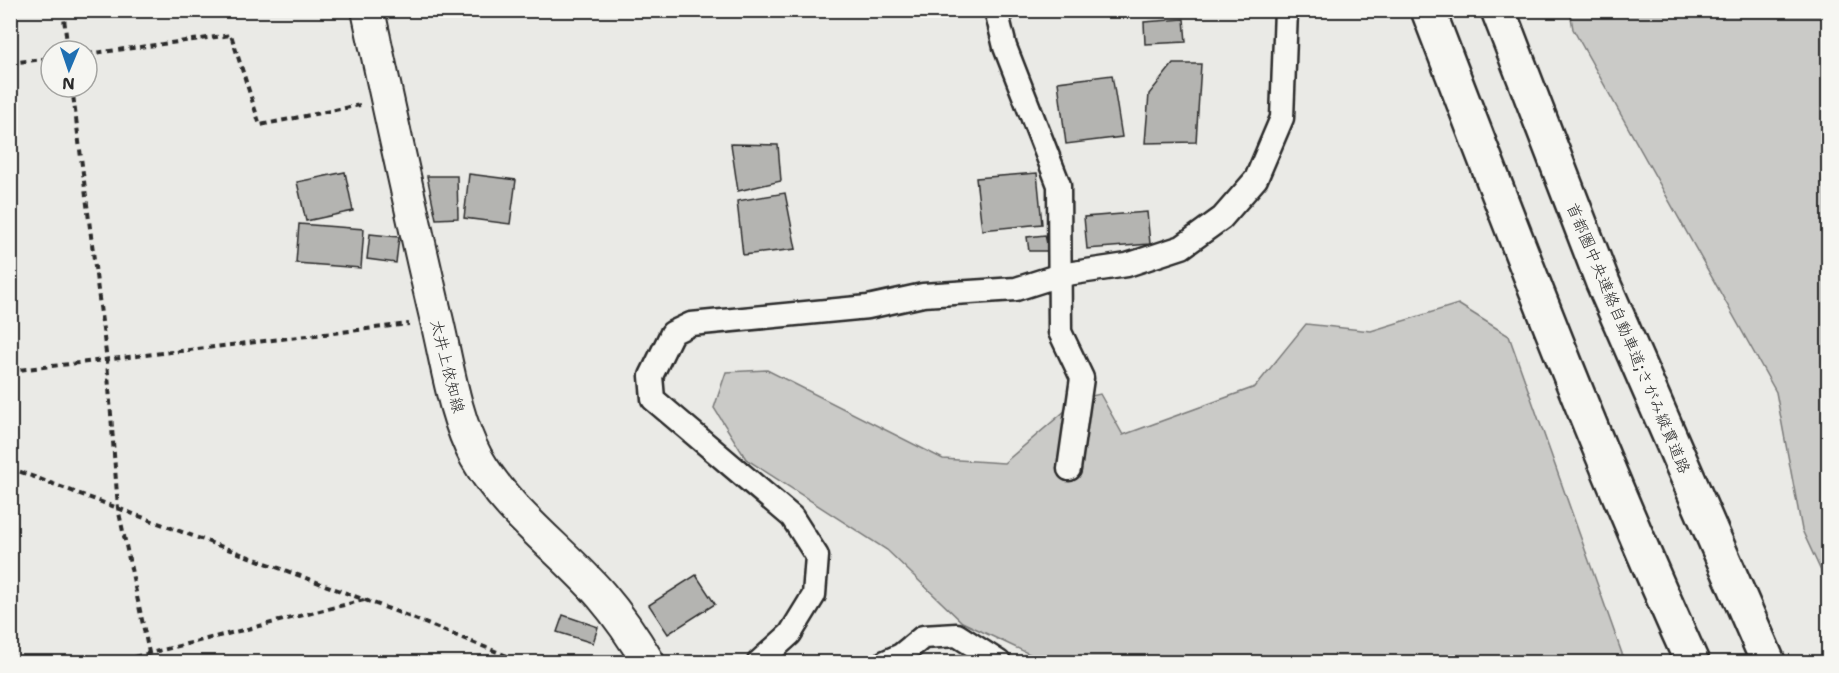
<svg xmlns="http://www.w3.org/2000/svg" width="1839" height="673" font-family="'Shantell Sans','Klee One',sans-serif">
<style>
.green{fill:#cacac7;stroke:#7a7a79;stroke-width:1.5}
.building{fill:#b4b4b1;stroke:#2b2b2b;stroke-width:1.5}
.lines{fill:none;stroke-linecap:round;stroke-linejoin:round}
.street-casing{stroke:#2b2b2b;stroke-width:27}
.secondary-casing{stroke:#2b2b2b;stroke-width:36}
.highway-casing{stroke:#2b2b2b;stroke-width:38}
.path{stroke:#2b2b2b;stroke-width:4;stroke-dasharray:6 4.5;stroke-linecap:butt}
.street{stroke:#f6f6f2;stroke-width:22}
.secondary{stroke:#f6f6f2;stroke-width:32}
.highway{stroke:#f6f6f2;stroke-width:33}
.labels{text-anchor:middle;stroke-width:6;stroke-linejoin:round;paint-order:stroke}
.street-label{font-size:16px;fill:#2b2b2b;stroke:#f6f6f2}
</style>
<rect width="100%" height="100%" fill="#eaeae6"/>
<filter id="ink" filterUnits="userSpaceOnUse"><feTurbulence type="fractalNoise" baseFrequency=".0167" numOctaves="2"/><feDisplacementMap in="SourceGraphic" scale="12" xChannelSelector="R" yChannelSelector="G"/><feConvolveMatrix kernelMatrix="1 2 1 2 8 2 1 2 1" color-interpolation-filters="sRGB"/></filter>
<g filter="url(#ink)">
<g class="green">
<polygon points="1570,11 1828,11 1828,586 1802,530 1776,392 1573,29"/>
<polygon points="1458,304 1509,336 1625,662 1040,662 1038,658 962,622 887,550 746,459 714,408 726,372 767,370 943,459 1004,463 1079,399 1100,394 1123,435 1255,387 1306,324 1371,331"/>
</g>
<g class="building">
<polygon points="1184,19 1186,42 1145,44 1144,22"/>
<polygon points="1173,64 1201,64 1196,142 1145,143 1149,94"/>
<polygon points="1112,75 1122,137 1066,144 1058,82"/>
<polygon points="731,144 778,145 781,181 738,191"/>
<polygon points="345,172 353,211 306,221 297,182"/>
<polygon points="1037,173 1042,224 982,230 976,178"/>
<polygon points="469,174 516,180 510,224 464,218"/>
<polygon points="427,176 457,176 458,218 436,219"/>
<polygon points="785,193 796,249 743,255 737,201"/>
<polygon points="1147,212 1150,244 1087,249 1084,217"/>
<polygon points="299,224 364,229 361,268 296,263"/>
<polygon points="370,234 399,237 396,263 367,259"/>
<polygon points="1045,235 1049,251 1029,251 1027,237"/>
<polygon points="696,575 715,604 668,634 649,605"/>
<polygon points="563,615 598,627 593,643 557,632"/>
</g>
<g class="lines">
<g class="street-casing">
<g id="street">
<polyline points="996,10 1005,47 1059,185 1060,332 1082,378 1069,469"/>
<polyline points="759,662 790,634 814,595 817,556 792,517 653,399 651,376 672,333 691,324 868,307 923,295 1016,289 1060,275 1127,265 1182,247 1222,218 1256,179 1282,118 1286,10"/>
<polyline points="885,662 901,655 923,637 957,635 999,662"/>
</g>
</g>
<g class="secondary-casing">
<path id="secondary" d="M 368,10 C 390,113 412,215 436,317 C 447,362 454,416 476,457 C 507,512 561,549 601,595 C 619,616 634,638 648,662"/>
</g>
<g class="highway-casing">
<g id="highway">
<path d="M 1428,10 C 1512,229 1595,449 1692,662"/>
<polyline points="1498,10 1603,283 1768,662"/>
</g>
</g>
<g class="path">
<polyline points="63,10 68,51"/>
<polyline points="87,54 231,35 260,125 360,105"/>
<polyline points="10,63 51,58"/>
<polyline points="72,87 107,361 118,508 151,662"/>
<polyline points="10,371 409,324"/>
<polyline points="10,468 400,613 522,662"/>
<polyline points="114,662 364,600"/>
</g>
<use href="#street" class="street"/>
<use href="#secondary" class="secondary"/>
<use href="#highway" class="highway"/>
</g>
</g>
<g class="labels">
<g class="street-label">
<text transform="translate(1629 338) rotate(67)" y="6">首都圏中央連絡自動車道;さがみ縦貫道路</text>
<text transform="translate(448 366) rotate(76)" y="6">太井上依知線</text>
</g>
</g>
<rect width="1839" height="673" fill="none" stroke="#f6f6f2" stroke-width="36"/>
<rect x="18" y="18" width="1803" height="637" fill="none" stroke="#2b2b2b" stroke-width="2" filter="url(#ink)"/>
<g transform="translate(69 69) rotate(182)"><circle r="28" fill="#f6f6f2" stroke="#a5a5a2" stroke-width="1.5"/>
<path d="M0-4.5L10 22L0 15L-10 22Z" fill="#1f6fb2"/>
<text y="-9" font-size="16" font-weight="bold" text-anchor="middle" fill="#2b2b2b">N</text>
</g>
</svg>
